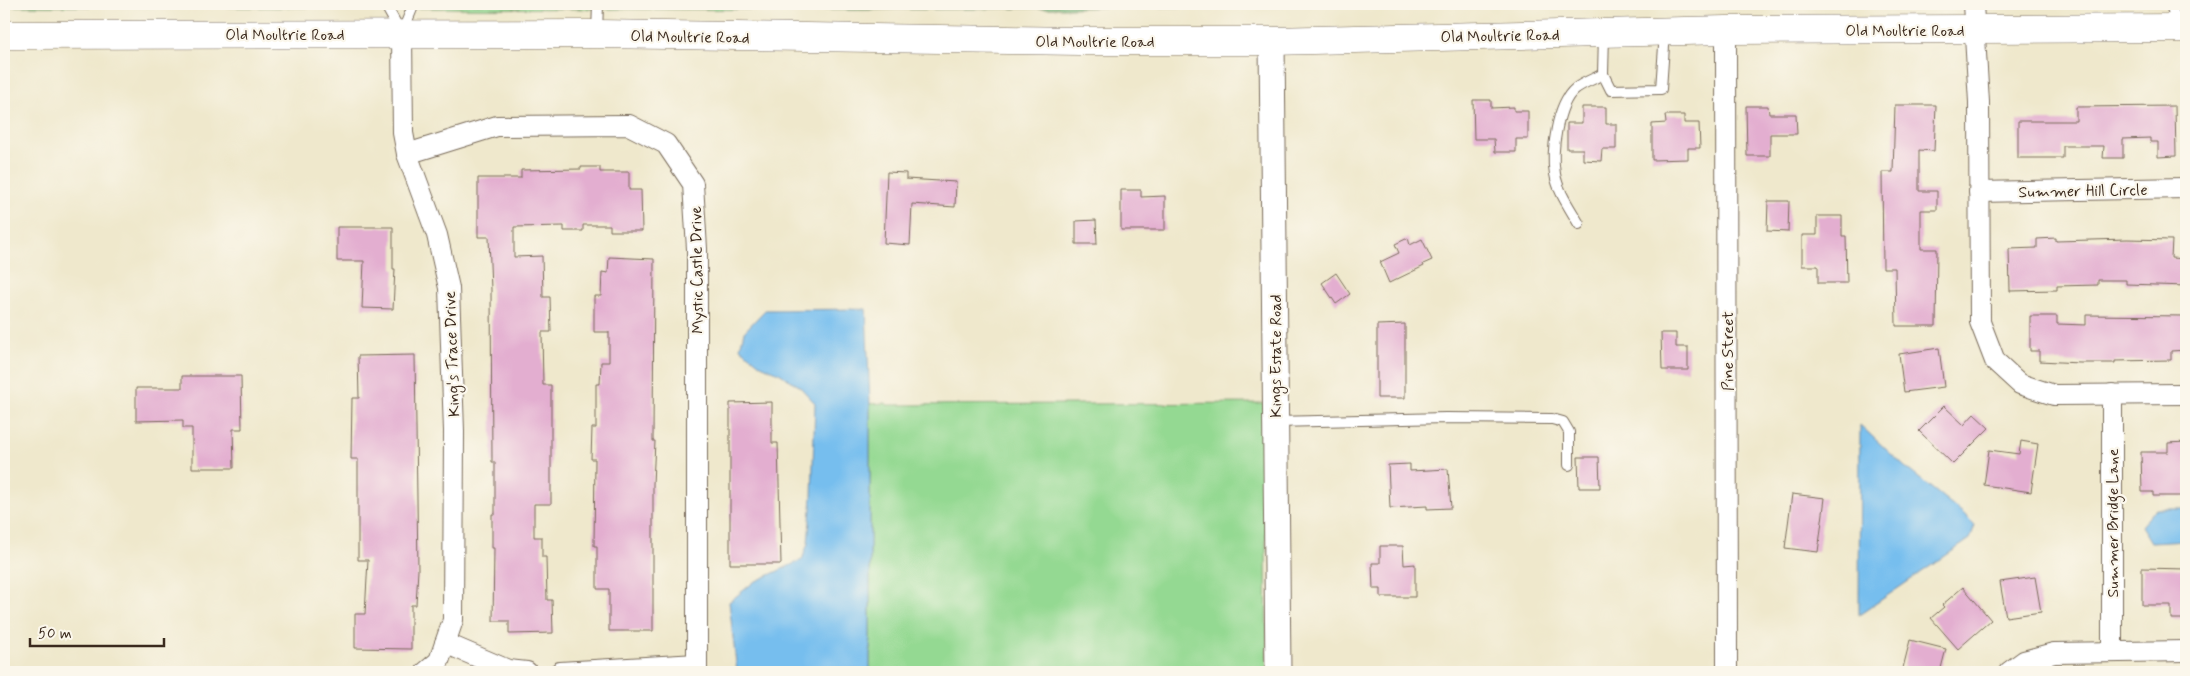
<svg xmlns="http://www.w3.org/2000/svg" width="2190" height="676" font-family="Mynerve,sans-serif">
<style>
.green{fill:#94d992;stroke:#688258}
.forest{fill:#77b97c;stroke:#59724d}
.water{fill:#76beee;stroke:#587486}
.building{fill:#e3aed0}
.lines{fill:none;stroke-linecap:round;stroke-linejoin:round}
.service-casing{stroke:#7a6c5b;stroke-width:12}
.minor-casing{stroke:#7a6c5b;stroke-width:22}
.tertiary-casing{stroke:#7a6c5b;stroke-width:27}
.secondary-casing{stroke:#7a6c5b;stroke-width:29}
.service{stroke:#fff;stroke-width:10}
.minor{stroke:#fff;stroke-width:20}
.tertiary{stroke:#fff;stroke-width:25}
.secondary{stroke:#fff;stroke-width:28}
.labels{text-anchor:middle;stroke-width:4.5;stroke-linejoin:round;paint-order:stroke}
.street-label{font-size:16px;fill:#3b2a1e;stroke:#fbf7ec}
</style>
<rect width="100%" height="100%" fill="#fbf7ec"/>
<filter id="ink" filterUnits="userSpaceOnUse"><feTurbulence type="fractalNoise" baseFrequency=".02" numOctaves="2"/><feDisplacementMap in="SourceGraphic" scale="10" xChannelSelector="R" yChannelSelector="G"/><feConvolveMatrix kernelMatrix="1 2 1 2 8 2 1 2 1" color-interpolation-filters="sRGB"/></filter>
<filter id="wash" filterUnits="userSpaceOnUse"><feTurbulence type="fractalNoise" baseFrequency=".0096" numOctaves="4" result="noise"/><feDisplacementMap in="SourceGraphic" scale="20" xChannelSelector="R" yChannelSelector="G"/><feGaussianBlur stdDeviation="1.12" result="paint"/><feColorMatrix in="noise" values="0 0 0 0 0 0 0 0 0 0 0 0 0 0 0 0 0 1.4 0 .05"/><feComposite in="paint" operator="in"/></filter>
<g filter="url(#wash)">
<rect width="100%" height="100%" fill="#efe8cc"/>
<g class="green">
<polygon points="4,4 846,4 846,10 4,6"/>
<polygon points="886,403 887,405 1265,403 1267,672 870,672 870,404"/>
</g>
<polygon class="forest" points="846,4 1263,4 1263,6 846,10"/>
<g class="water">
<polygon points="866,309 870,404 870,669 867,672 737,672 729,602 754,582 802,560 808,543 812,497 815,403 799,386 779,373 761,365 740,348 744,332 765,310"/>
<polygon points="1860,425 1905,467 1964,514 1975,525 1970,539 1859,615"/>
<polygon points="2156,509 2186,509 2186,540 2151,542 2141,526"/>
</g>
<g id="blocks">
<g class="building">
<polygon points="1473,100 1491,100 1491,108 1514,107 1514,111 1528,111 1528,139 1516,139 1516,152 1495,152 1494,139 1474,139"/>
<polygon points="1895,105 1936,105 1934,151 1919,150 1919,191 1937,191 1937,210 1921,210 1921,249 1937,249 1936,326 1896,326 1895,268 1883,268 1882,172 1893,172"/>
<polygon points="1746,106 1768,106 1769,114 1796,114 1797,134 1770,134 1770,156 1747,156"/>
<polygon points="2175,106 2176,156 2158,157 2158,142 2150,142 2150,138 2123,139 2123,158 2103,158 2104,146 2063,146 2063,158 2018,158 2018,121 2076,121 2076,107"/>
<polygon points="1582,107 1606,107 1606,124 1616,124 1616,149 1602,149 1601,161 1583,160 1583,149 1567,149 1567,123 1582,123"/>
<polygon points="1665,115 1684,115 1684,123 1699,123 1700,148 1688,148 1688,159 1652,160 1652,124 1666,123"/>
<polygon points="581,167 600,167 600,172 629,172 629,190 641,190 642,231 610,231 610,225 583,225 583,231 564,231 564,226 514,227 514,257 542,256 543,297 550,297 551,332 542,332 543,385 551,385 551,504 534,504 534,537 542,537 542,557 546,557 547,600 552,600 553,633 509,634 509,621 493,621 494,548 492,548 492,514 495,514 495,462 492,462 491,290 489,237 478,237 478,178 521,178 521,170 581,169"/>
<polygon points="887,172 906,173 906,179 956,182 955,207 912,204 910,245 884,243"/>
<polygon points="1121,190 1141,190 1141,197 1165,196 1165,230 1121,230"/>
<polygon points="1768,201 1789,201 1788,232 1767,231"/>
<polygon points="1817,216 1842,216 1842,236 1846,236 1847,283 1818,283 1818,266 1802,266 1802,235 1817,235"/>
<polygon points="1096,220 1097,244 1076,244 1076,221"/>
<polygon points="337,227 393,227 393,269 395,269 393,309 362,308 364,261 337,261"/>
<polygon points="1408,238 1410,245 1422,239 1432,260 1423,264 1424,266 1389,283 1380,262 1399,253 1395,244"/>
<polygon points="2056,238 2056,241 2127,239 2172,240 2171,258 2186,259 2186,286 2126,284 2126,280 2098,280 2098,285 2057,286 2057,290 2010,291 2009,249 2037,248 2037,239"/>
<polygon points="609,257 654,259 653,441 655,441 653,484 653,631 609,631 609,589 597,589 597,546 594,546 595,459 591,459 592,428 596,428 596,384 600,384 601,362 609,362 609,332 594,332 594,296 601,296 602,272 608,273"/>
<polygon points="1336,273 1350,294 1336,304 1322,283"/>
<polygon points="2086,315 2186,316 2186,350 2171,351 2171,360 2115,361 2115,363 2080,363 2039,361 2039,351 2030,351 2030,316 2057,316 2057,324 2086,325"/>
<polygon points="1405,324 1405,398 1377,398 1377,325"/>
<polygon points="1661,333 1676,333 1676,347 1688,347 1688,370 1662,370"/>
<polygon points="1939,348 1944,387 1904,392 1899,354"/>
<polygon points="415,355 418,570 416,605 411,605 411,649 355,648 355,614 365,614 368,560 358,560 358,459 351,459 352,398 359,398 358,356"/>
<polygon points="182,376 241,376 242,429 233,429 234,468 192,468 192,428 183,428 183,420 136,421 136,388 182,388"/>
<polygon points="772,402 772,443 778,443 781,564 730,564 730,403"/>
<polygon points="1944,406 1964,425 1974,414 1989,428 1953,464 1919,431"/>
<polygon points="2021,441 2038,444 2031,492 1984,485 1989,450 2019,454"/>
<polygon points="2186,442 2186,496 2153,496 2153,492 2142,492 2141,452 2168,452 2168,443"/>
<polygon points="1578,457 1599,457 1600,488 1579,488"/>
<polygon points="1410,464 1410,471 1448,469 1451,508 1427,509 1427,506 1390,508 1388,465"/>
<polygon points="1792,494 1825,498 1818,552 1785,548"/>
<polygon points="1380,546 1403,546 1404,565 1415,564 1415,597 1381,597 1381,589 1373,589 1372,563 1380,563"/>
<polygon points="2142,568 2186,569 2186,619 2171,619 2171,605 2142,605"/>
<polygon points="2035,577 2041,612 2006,617 2000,582"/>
<polygon points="1963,587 1991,620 1958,649 1931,618 1944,607 1942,605"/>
<polygon points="1910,640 1946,649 1940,672 1902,672"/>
</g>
</g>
</g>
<g filter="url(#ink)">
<use href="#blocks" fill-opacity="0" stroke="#7a6c5b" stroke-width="1"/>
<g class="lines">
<g class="service-casing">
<g id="service">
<polyline points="385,4 400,31"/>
<polyline points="2171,4 2177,27"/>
<polyline points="2179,25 2186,6"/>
<polyline points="402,33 414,4"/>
<polyline points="597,33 598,4"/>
<polyline points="1604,34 1603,74 1611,90 1661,89 1665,32"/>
<path d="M 1579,224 C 1570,208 1558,192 1555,174 C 1551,152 1557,104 1575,89 C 1582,83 1594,79 1603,74"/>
<polyline points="1276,422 1446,418 1552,419 1563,422 1569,432 1569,465"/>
</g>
</g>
<g class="minor-casing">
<g id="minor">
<polyline points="1973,4 1979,102 1980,322 1995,361 2020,384 2054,395 2186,394"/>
<polyline points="1726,30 1727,672"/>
<polyline points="402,34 403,133 407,154 437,235 449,288 454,431 453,620 439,661 426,672"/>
<polyline points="407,154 497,126 629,125 666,144 693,184 697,249 697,672"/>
<polyline points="1979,192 2186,188"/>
<polyline points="445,643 508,670 527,672"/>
<polyline points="2112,652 2112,394"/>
<polyline points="560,672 697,664"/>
<polyline points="2009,672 2024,661 2054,653 2186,651"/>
</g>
</g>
<g class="tertiary-casing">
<polyline id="tertiary" points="1272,41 1278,672"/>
</g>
<g class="secondary-casing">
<polyline id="secondary" points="4,35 597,34 1080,41 1272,41 1726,30 2186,28"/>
</g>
<use href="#service" class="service"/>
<use href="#minor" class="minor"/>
<use href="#tertiary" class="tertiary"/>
<use href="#secondary" class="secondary"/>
</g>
</g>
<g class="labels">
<g class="street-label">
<text x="1905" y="36">Old Moultrie Road</text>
<text x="285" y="40">Old Moultrie Road</text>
<text transform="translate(1500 35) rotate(-1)" y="6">Old Moultrie Road</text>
<text transform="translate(690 36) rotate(1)" y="6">Old Moultrie Road</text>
<text x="1095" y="47">Old Moultrie Road</text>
<text transform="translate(2083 190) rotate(-1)" y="6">Summer Hill Circle</text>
<text transform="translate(696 270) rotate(-91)" y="6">Mystic Castle Drive</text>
<text transform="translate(1727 351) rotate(-90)" y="6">Pine Street</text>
<text transform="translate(451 354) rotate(-92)" y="6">King's Trace Drive</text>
<text transform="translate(1275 356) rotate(-90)" y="6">Kings Estate Road</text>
<text transform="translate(2112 523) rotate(-90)" y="6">Summer Bridge Lane</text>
</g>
</g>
<rect width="2190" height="676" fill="none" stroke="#fbf7ec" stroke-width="20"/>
<path d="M30 638v8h134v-8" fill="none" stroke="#3b2a1e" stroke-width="2.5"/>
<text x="38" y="638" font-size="15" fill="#3b2a1e" stroke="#fbf7ec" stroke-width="4" paint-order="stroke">50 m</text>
</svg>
